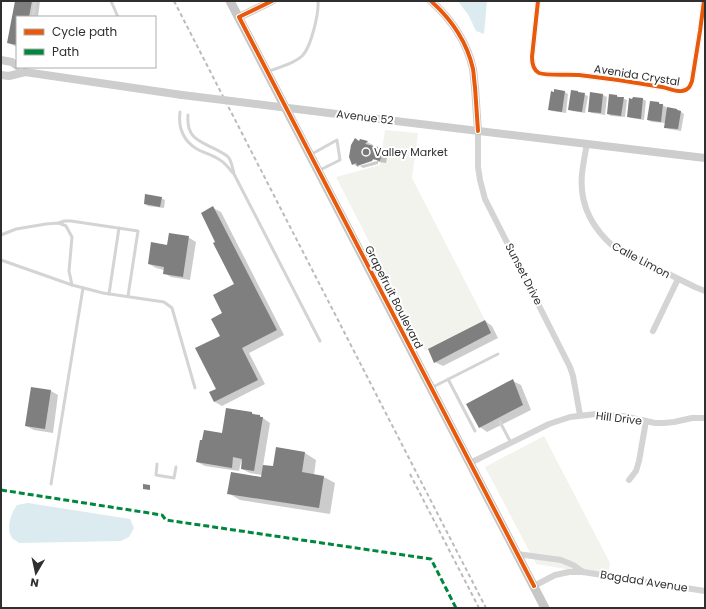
<svg xmlns="http://www.w3.org/2000/svg" width="706" height="609" font-family="Poppins,sans-serif">
<style>
.green{fill:#f2f3ed}
.water{fill:#dbebef}
.shadow{fill:#0003;fill-rule:evenodd}
.building{fill:#7f7f7f}
.lines{fill:none;stroke-linecap:round;stroke-linejoin:round}
.lane{stroke:#d4d4d4;stroke-width:3}
.street{stroke:#d4d4d4;stroke-width:6}
.secondary{stroke:#cdcdcd;stroke-width:8}
.primary{stroke:#c7c7c7;stroke-width:9}
.rail{stroke:#bbb;stroke-width:2;stroke-dasharray:4 3;stroke-linecap:butt}
.secondary-bridge{stroke:#cdcdcd;stroke-width:8}
.quiet{stroke:#00873e;stroke-width:3;stroke-dasharray:6 3;stroke-linecap:butt}
.cycleway-casing{stroke:#fff;stroke-width:6}
.cycleway{stroke:#e8590c;stroke-width:4}
.poi-dot{fill:#787878;stroke:#fff;stroke-width:1.5}
.labels{text-anchor:middle;stroke-width:4;stroke-linejoin:round;paint-order:stroke}
.street-label{font-size:11px;fill:#2f2f2f;stroke:#fff}
.poi-label{font-size:11px;fill:#2f2f2f;stroke:#fff;text-anchor:start}
</style>
<rect width="100%" height="100%" fill="#fff"/>
<g class="green">
<polygon points="385,130 418,133 412,178 485,320 425,351 336,177 380,165"/>
<polygon points="544,436 610,563 608,576 536,564 485,467"/>
</g>
<g class="water">
<polygon points="458,1 487,1 484,34 476,31 469,16"/>
<path d="M 28,503 L 130,519 L 134,528 L 129,537 L 121,541 L 19,543 C 17,541 15,540 13,539 C 5,530 11,513 17,505 Z"/>
</g>
<g class="shadow">
<polygon points="16,1 40,1 38,17 17,17 17,47 8,43"/>
<polygon points="555,90 565,92 568,94 566,113 552,111 549,109"/>
<polygon points="578,92 588,96 585,113 572,111 569,109"/>
<polygon points="591,93 603,95 607,97 605,115 592,113 589,111"/>
<polygon points="617,96 627,100 625,117 611,116 608,114"/>
<polygon points="634,98 643,99 646,101 644,120 631,118 628,116"/>
<polygon points="659,103 666,107 666,108 677,109 684,114 681,131 669,129 665,127 666,123 652,122 648,120"/>
<path d="M 360,140 L 367,142 L 373,145 L 372,147 L 382,148 L 388,152 L 386,163 L 378,162 L 378,164 L 363,168 L 360,166 L 358,167 L 353,164 ZM 377,159 L 377,161 L 359,166 L 357,164 Z"/>
<polygon points="161,198 165,200 164,208 148,206 145,204"/>
<polygon points="213,208 221,212 284,335 249,353 265,384 222,406 215,402 217,389 221,337 224,314 236,285 217,242"/>
<polygon points="188,237 196,242 190,280 171,277 164,273 164,270 156,268 149,264"/>
<polygon points="485,321 492,326 498,338 443,366 435,362"/>
<polygon points="513,381 521,385 531,410 487,432 480,427"/>
<polygon points="51,391 58,395 53,433 34,430 26,426"/>
<polygon points="227,409 252,413 256,415 260,416 270,423 263,466 274,467 305,453 316,460 314,475 324,477 335,483 330,514 240,500 228,493 262,478 262,475 250,473 242,469 243,461 241,461 239,471 205,466 197,462 223,434"/>
</g>
<g class="building">
<polygon points="15,1 32,1 29,17 17,17 17,45 7,43"/>
<polygon points="554,89 565,91 562,112 548,110 551,91 554,92"/>
<polygon points="571,90 578,91 578,92 585,93 582,112 568,110"/>
<polygon points="590,92 603,94 601,113 588,112"/>
<polygon points="609,94 617,95 617,97 624,97 621,116 607,114"/>
<polygon points="633,97 643,98 641,119 627,117 629,98 632,99"/>
<polygon points="650,101 659,102 659,104 663,104 661,122 647,120"/>
<polygon points="667,107 677,109 677,110 681,111 678,129 664,128"/>
<polygon points="355,138 359,141 360,139 368,141 365,144 383,148 380,161 373,159 372,161 357,166 356,163 352,165 349,157 351,145"/>
<polygon points="145,194 162,197 160,207 144,204"/>
<polygon points="213,206 277,330 242,348 258,380 214,402 209,392 216,389 195,348 220,336 211,319 222,313 213,295 234,284 213,243 215,242 201,213"/>
<polygon points="169,233 189,236 183,277 163,274 164,267 148,264 151,242 167,245"/>
<polygon points="485,320 491,333 434,363 428,349"/>
<polygon points="513,379 523,405 479,428 466,404"/>
<polygon points="31,387 51,390 45,429 25,426"/>
<polygon points="226,408 252,412 252,414 260,415 260,417 263,417 254,471 241,469 242,459 233,457 232,468 196,462 200,440 202,440 204,430 222,433"/>
<polygon points="276,447 305,452 302,472 324,476 319,508 227,494 231,472 261,477 263,465 273,466"/>
<polygon points="143,484 150,485 150,490 143,489"/>
</g>
<g class="lines">
<g class="lane">
<polyline points="111,1 118,17"/>
<polyline points="33,17 35,1"/>
<path d="M 269,71 C 278,68 296,63 303,55 C 311,46 319,14 318,1"/>
<path d="M 180,112 C 178,127 183,141 197,149 C 204,153 213,155 220,160 C 225,163 229,168 233,173"/>
<path d="M 188,115 C 186,140 201,141 219,151 C 222,153 227,155 229,158 C 232,163 233,169 234,174 L 320,341"/>
<polyline points="310,155 337,140 340,160 320,170"/>
<polyline points="59,223 64,221 71,221 138,231 128,296"/>
<polyline points="1,235 16,229 46,224 59,223 66,226 72,237 69,271 72,285 1,260"/>
<polyline points="72,285 103,293 164,302 172,308 195,388"/>
<polyline points="109,294 119,228"/>
<polyline points="448,379 475,431"/>
<polyline points="431,388 498,354"/>
<polyline points="500,422 511,443"/>
<polyline points="157,464 156,475 174,478 176,467"/>
<polyline points="51,484 83,288"/>
</g>
<g class="street">
<path d="M 538,1 L 532,57 C 532,64 533,70 539,73 C 547,76 569,74 579,75 C 606,78 634,82 662,87 C 668,88 676,92 682,91 C 689,90 690,86 692,81 L 700,31 L 704,1"/>
<polyline points="478,131 478,167 480,180 485,199 570,367 573,376 580,415"/>
<path d="M 587,144 C 585,154 583,164 582,174 C 579,205 592,228 614,247 L 695,287 L 705,291"/>
<polyline points="653,331 678,279"/>
<polyline points="470,463 549,424 570,417 596,414 623,416 655,423 664,423 674,422 692,418 705,418"/>
<polyline points="629,480 636,471 639,461 646,421"/>
<polyline points="517,554 561,560 573,565 583,572"/>
<polyline points="534,586 555,575 569,572 583,572 705,591"/>
</g>
<g class="secondary">
<path d="M 431,1 C 451,19 467,42 473,69 C 474,75 474,81 475,87 C 476,102 477,116 478,131"/>
<polyline points="239,17 272,1"/>
<polyline points="1,60 12,62 17,66"/>
<polyline points="1,75 9,76 25,72 182,95"/>
<polyline points="337,114 705,158"/>
</g>
<polyline class="primary" points="230,1 545,608"/>
<g class="rail">
<polyline points="174,1 486,608"/>
<polyline points="410,474 479,608"/>
</g>
<polyline class="secondary-bridge" points="182,95 337,114"/>
<polyline class="quiet" points="1,490 162,515 166,520 431,559 456,608"/>
<g class="cycleway-casing">
<g id="cycleway">
<polyline points="272,1 239,17 534,586"/>
<path d="M 431,1 C 451,19 467,42 473,69 C 474,75 474,81 475,87 C 476,102 477,116 478,131"/>
<path d="M 538,1 L 532,57 C 532,64 533,70 539,73 C 547,76 569,74 579,75 C 606,78 634,82 662,87 C 668,88 676,92 682,91 C 689,90 690,86 692,81 L 700,31 L 704,1"/>
</g>
</g>
<use href="#cycleway" class="cycleway"/>
</g>
<circle class="poi-dot" cx="366" cy="152" r="4"/>
<g class="labels">
<g class="street-label">
<text transform="translate(637 75) rotate(9)" y="4">Avenida Crystal</text>
<text transform="translate(365 117) rotate(7)" y="4">Avenue 52</text>
<text transform="translate(641 260) rotate(28)" y="4">Calle Limon</text>
<text transform="translate(524 274) rotate(63)" y="4">Sunset Drive</text>
<text transform="translate(394 297) rotate(63)" y="4">Grapefruit Boulevard</text>
<text transform="translate(619 418) rotate(7)" y="4">Hill Drive</text>
<text transform="translate(644 581) rotate(9)" y="4">Bagdad Avenue</text>
</g>
<g class="poi-label">
<text x="374" y="156">Valley Market</text>
</g>
</g>
<rect width="706" height="609" fill="none" stroke="#2f2f2f" stroke-width="4"/>
<rect x="16" y="16" width="140" height="52" fill="#ffffff" stroke="#acacac"/>
<rect x="24" y="29" width="20" height="6" fill="#e8590c" stroke="#acacac"/>
<text x="52" y="36" font-size="12" fill="#2f2f2f">Cycle path</text>
<rect x="24" y="49" width="20" height="6" fill="#00873e" stroke="#acacac"/>
<text x="52" y="56" font-size="12" fill="#2f2f2f">Path</text>
<g transform="translate(36 573) rotate(189)" stroke="#ffffff" stroke-width="3" paint-order="stroke">
<path d="M0-3L7 15L0 10L-7 15Z" fill="#2f2f2f"/>
<text y="-6" font-size="11" font-weight="bold" text-anchor="middle" fill="#2f2f2f">N</text>
</g>
</svg>
